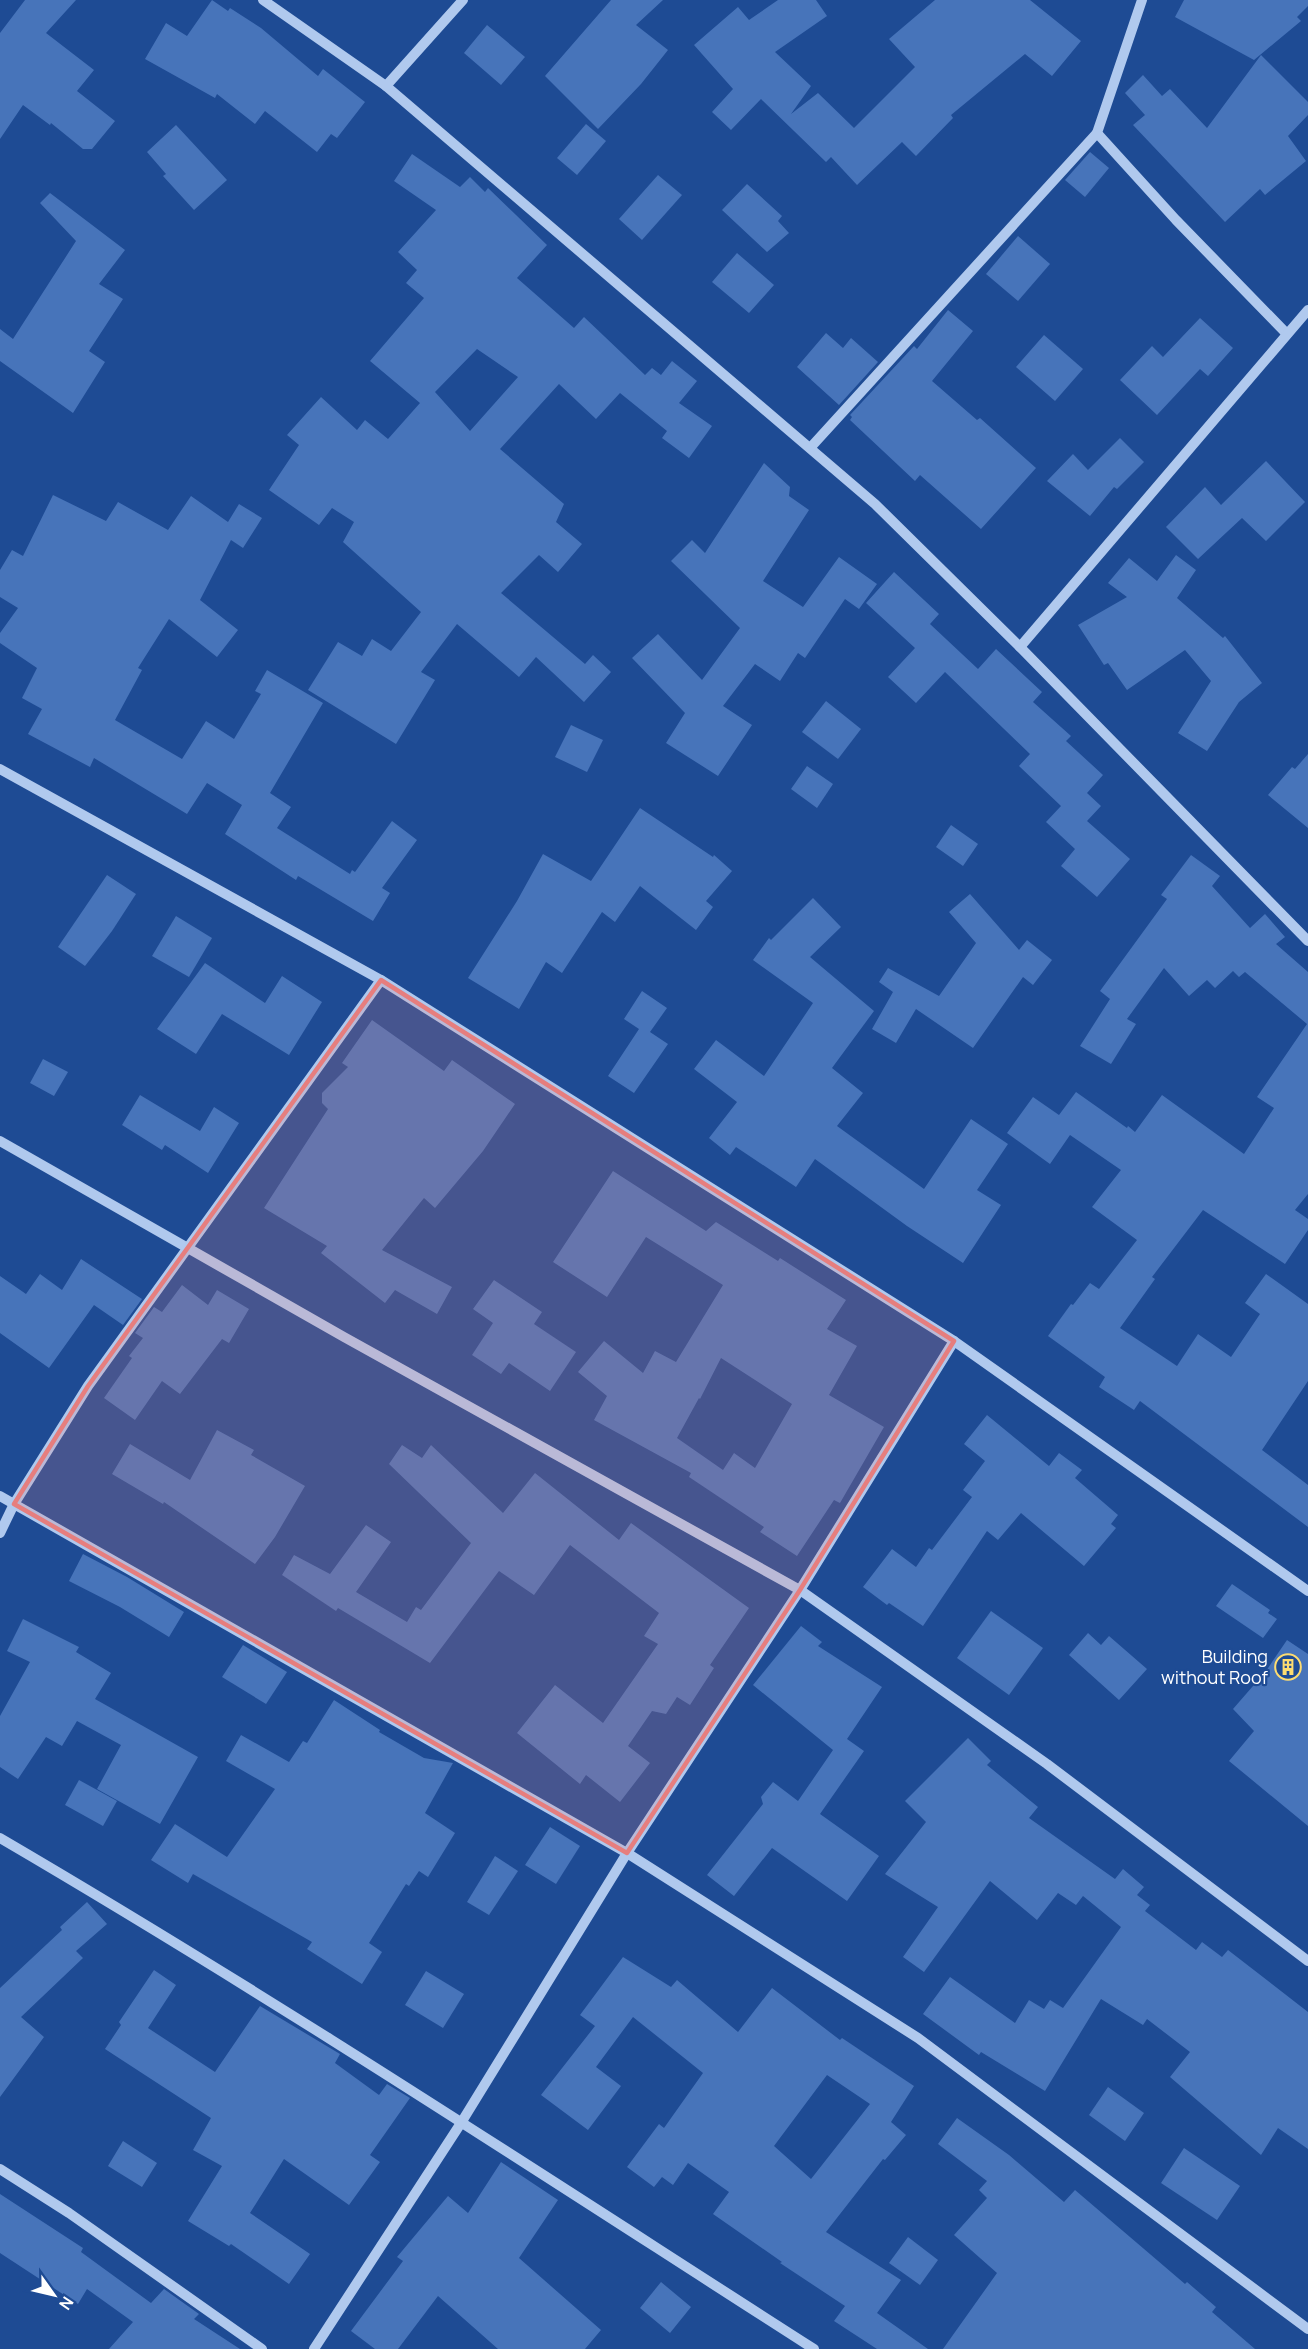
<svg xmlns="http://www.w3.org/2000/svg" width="1308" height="2349" font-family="Manrope,sans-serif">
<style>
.building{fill:#4774ba;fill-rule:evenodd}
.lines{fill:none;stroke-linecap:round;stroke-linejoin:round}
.minor{stroke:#b0c9ee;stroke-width:10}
.marked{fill:#e67e7e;fill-opacity:0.2;stroke:#e67e7e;stroke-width:4.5;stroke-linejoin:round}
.labels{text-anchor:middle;stroke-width:4.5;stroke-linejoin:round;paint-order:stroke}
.poi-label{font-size:18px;fill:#fff;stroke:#1e4b94;text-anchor:end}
</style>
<rect width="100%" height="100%" fill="#1e4b94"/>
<g class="building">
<polygon points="25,0 76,0 46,33 94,70 77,91 115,121 92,149 83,149 51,123 50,125 23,105 0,139 0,33"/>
<polygon points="212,0 228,11 230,8 261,28 318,76 323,69 365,102 337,138 331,134 317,152 265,111 255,124 217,94 215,98 145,59 166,23 187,36"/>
<polygon points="611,0 663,0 636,25 668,50 641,84 598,129 545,76"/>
<polygon points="778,0 816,0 827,16 775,52 811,86 791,114 818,93 854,128 915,67 889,39 935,0 1030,0 1081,41 1052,76 1025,54 951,115 953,118 916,156 902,142 857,185 831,157 826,162 761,99 731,130 712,112 733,89 694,45 738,7 749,20"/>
<polygon points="1184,0 1308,0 1308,6 1297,17 1301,21 1254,60 1175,17"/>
<polygon points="487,25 525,57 501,85 464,53"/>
<polygon points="1261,55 1308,102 1308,115 1288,136 1306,161 1265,195 1260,189 1225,222 1133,125 1145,115 1125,93 1143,75 1162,96 1170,89 1207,128"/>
<polygon points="586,124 606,141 577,175 557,158"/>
<polygon points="176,125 227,180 194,210 163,176 166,174 147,152"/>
<polygon points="1090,152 1109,168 1085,197 1065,180"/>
<path d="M 412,154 L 460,187 L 470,177 L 485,192 L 488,188 L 547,245 L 517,278 L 574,328 L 584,317 L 645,375 L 652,368 L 661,375 L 672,361 L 697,381 L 679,403 L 712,426 L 689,458 L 662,438 L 667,431 L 620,393 L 596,419 L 559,384 L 500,449 L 564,504 L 556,522 L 582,544 L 558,572 L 539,555 L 501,593 L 585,664 L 593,655 L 611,672 L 584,702 L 536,657 L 519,677 L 457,624 L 421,672 L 435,680 L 396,744 L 308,690 L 338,642 L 362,656 L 372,639 L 391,651 L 421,612 L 343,542 L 354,522 L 332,508 L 319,525 L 269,490 L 299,445 L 287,435 L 321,397 L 357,430 L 365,420 L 388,439 L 420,403 L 370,361 L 424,298 L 406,283 L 417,270 L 398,252 L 436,210 L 394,181 ZM 477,349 L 518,377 L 470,431 L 435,392 Z"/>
<polygon points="658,175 682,195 642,240 619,219"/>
<polygon points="747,184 782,216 778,221 789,233 767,252 722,210"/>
<polygon points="50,193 125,250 99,284 123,299 89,351 105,362 73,413 0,361 0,329 13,339 76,241 40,203"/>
<polygon points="1018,236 1050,264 1018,301 986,274"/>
<polygon points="737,253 774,285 749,313 712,282"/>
<polygon points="948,310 973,331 932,381 977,420 980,418 1036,468 981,529 920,475 915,481 850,420 852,417 850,415 914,346 917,349"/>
<polygon points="1200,318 1233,348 1208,376 1200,369 1157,415 1120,380 1152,346 1163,357"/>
<polygon points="826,333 843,348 851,338 878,362 839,405 797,367"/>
<polygon points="1044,335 1083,369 1055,401 1016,367"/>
<polygon points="1120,438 1144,462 1117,489 1114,487 1090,516 1047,481 1073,454 1088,470"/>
<polygon points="1266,461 1305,502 1266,541 1242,518 1198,559 1166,527 1205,487 1221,505"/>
<polygon points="764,463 790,487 789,496 809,510 763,581 803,607 839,557 877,584 859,609 845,599 805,658 798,653 780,681 755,664 723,706 752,725 718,776 666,743 685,713 632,658 658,634 702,680 740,628 671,561 692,540 705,553"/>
<polygon points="53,495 106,521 118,502 168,530 191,496 228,522 239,504 262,518 243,548 231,540 200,600 238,630 217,657 169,619 138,668 142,670 115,720 182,759 206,721 234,739 261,694 255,691 267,670 323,703 270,793 291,807 277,828 350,874 352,870 355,872 392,821 417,840 382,888 390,893 373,921 298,876 296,880 225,834 242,805 207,783 187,814 94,758 90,767 28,734 42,709 22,698 37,668 0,643 0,633 18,608 0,597 0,570 12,550 23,556"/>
<polygon points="1176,555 1196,570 1177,598 1223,638 1225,636 1262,683 1239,702 1207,751 1178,733 1211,681 1185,650 1127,690 1108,663 1104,665 1078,625 1127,597 1108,583 1129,558 1157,581"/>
<polygon points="894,572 939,614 930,624 978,669 996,649 1042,692 1033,702 1071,736 1066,741 1103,775 1087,793 1101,806 1087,821 1130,859 1097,897 1061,866 1075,849 1046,822 1061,806 1019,766 1030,754 945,672 916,703 888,677 915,648 866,603"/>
<polygon points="826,701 861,729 838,759 802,732"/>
<polygon points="571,725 603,740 587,772 555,757"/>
<polygon points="1308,754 1308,828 1268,795 1292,767 1295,769"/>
<polygon points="807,766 833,784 817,808 791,789"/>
<polygon points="640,808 713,857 714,855 732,871 706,901 713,907 696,930 640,886 615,922 602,912 562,973 546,962 519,1009 468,978 517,901 543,854 591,881"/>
<polygon points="951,825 978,844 963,866 936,847"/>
<polygon points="1191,855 1220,876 1212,886 1250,928 1265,914 1285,937 1276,944 1308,972 1308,1194 1295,1210 1308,1219 1308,1230 1285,1264 1203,1210 1152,1277 1155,1279 1120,1328 1177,1366 1198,1334 1231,1357 1260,1314 1245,1303 1266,1274 1308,1304 1308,1381 1262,1450 1308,1485 1308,1527 1140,1401 1134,1410 1099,1387 1105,1377 1048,1336 1071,1304 1073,1305 1090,1283 1099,1289 1137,1240 1092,1207 1121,1170 1070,1135 1050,1164 1007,1133 1033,1097 1059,1115 1076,1092 1127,1128 1128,1126 1135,1132 1162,1095 1244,1154 1274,1108 1257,1097 1307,1024 1245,972 1239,977 1233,971 1215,988 1207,980 1189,996 1164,968 1127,1019 1136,1024 1111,1064 1080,1046 1110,999 1100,991 1167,899 1161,895"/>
<polygon points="107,875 136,894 112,931 85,966 58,947"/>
<polygon points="970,894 1019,950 1027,940 1052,960 1033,985 1023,977 973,1048 916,1009 896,1043 872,1029 893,992 879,982 888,968 939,996 976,943 949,912"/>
<polygon points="813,898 841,927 810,957 874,1011 832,1068 863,1093 837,1126 924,1189 971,1119 1008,1144 977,1190 1001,1205 963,1263 907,1226 815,1159 796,1187 736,1147 730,1155 709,1138 737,1102 694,1069 716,1040 764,1076 813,1003 753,960 769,938 771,940"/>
<polygon points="176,916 212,938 189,977 152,956"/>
<polygon points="205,963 265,1003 282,976 322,1002 289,1055 222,1014 196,1054 157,1029"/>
<polygon points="642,991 667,1008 650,1032 668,1044 634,1093 608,1076 639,1029 624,1019"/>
<polygon points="372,1020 444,1071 452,1060 515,1104 483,1151 435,1208 424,1198 382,1250 452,1287 437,1314 395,1290 385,1303 321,1253 327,1246 264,1208 328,1109 322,1103 322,1093 348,1067 342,1063"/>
<polygon points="43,1059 68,1072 54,1096 30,1083"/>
<polygon points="140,1095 200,1131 214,1107 239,1123 208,1173 165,1145 162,1150 122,1125"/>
<path d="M 613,1171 L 706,1231 L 716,1222 L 778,1261 L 780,1258 L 846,1300 L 827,1329 L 857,1346 L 829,1395 L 884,1427 L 840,1503 L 834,1500 L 797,1556 L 760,1532 L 764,1527 L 689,1477 L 691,1473 L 594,1420 L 607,1396 L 578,1372 L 604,1341 L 643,1373 L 655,1351 L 676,1362 L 723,1285 L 646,1237 L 607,1297 L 553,1262 ZM 721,1358 L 792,1404 L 755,1468 L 734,1453 L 723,1470 L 677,1438 L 699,1398 L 700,1399 Z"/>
<polygon points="81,1259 142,1299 123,1325 94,1305 49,1368 0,1333 0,1276 26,1294 40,1274 62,1290"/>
<polygon points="494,1280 542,1312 534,1324 576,1352 550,1391 509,1363 501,1374 472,1355 493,1323 473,1309"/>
<polygon points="182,1285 208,1305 217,1290 249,1309 229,1343 222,1339 180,1394 162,1381 135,1420 104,1398 132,1358 129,1356 143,1338 135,1333 154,1307 162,1312"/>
<polygon points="987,1415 1049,1466 1059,1453 1082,1470 1075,1478 1118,1515 1111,1524 1116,1528 1084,1566 1021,1513 998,1540 987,1531 923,1626 889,1603 887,1605 863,1587 892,1549 916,1567 929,1548 932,1550 972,1497 963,1490 985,1461 964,1444"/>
<polygon points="217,1430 254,1450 251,1455 305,1486 275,1537 255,1564 164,1502 163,1504 112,1474 130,1444 190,1480"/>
<polygon points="402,1445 422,1458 431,1445 503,1513 535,1473 619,1540 631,1523 749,1608 710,1665 714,1668 690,1705 677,1697 666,1714 652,1711 628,1746 650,1763 620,1802 586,1775 580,1784 517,1733 555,1685 603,1723 658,1644 644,1636 659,1613 570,1545 534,1595 499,1571 430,1663 338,1608 336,1611 282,1575 294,1555 330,1574 366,1525 391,1542 356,1592 407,1622 416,1607 421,1610 471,1543 389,1464"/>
<polygon points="83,1554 127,1577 184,1612 169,1637 120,1607 69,1581"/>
<polygon points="1232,1584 1270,1610 1268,1613 1277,1619 1263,1638 1216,1606"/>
<polygon points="991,1611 1043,1648 1009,1695 957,1658"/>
<polygon points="23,1619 79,1647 76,1652 111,1673 95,1699 198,1757 160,1824 97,1789 121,1745 77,1721 62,1746 46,1737 18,1779 0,1767 0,1716 30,1662 7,1651"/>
<polygon points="801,1626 822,1642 818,1646 882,1687 847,1739 864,1751 820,1814 879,1856 847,1901 772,1848 734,1896 707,1875 763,1804 761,1797 773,1782 798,1801 833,1750 753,1685"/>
<polygon points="1088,1633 1101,1645 1109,1636 1147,1669 1119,1700 1069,1655"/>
<polygon points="1287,1640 1308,1654 1308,1826 1229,1761 1254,1731 1233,1709 1266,1671"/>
<polygon points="243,1645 287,1672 266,1704 222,1677"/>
<polygon points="334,1700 380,1730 379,1732 424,1758 453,1763 425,1813 455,1833 428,1877 419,1871 409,1886 406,1884 369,1943 382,1952 362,1984 307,1949 312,1942 193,1874 188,1883 151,1860 175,1824 227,1857 275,1789 226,1761 241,1735 289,1762 303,1741 307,1743"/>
<polygon points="968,1738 991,1761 987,1765 1038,1807 1029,1818 1115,1879 1123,1869 1144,1887 1137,1895 1150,1905 1145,1911 1196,1950 1202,1942 1222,1957 1228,1950 1308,2012 1308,2149 1278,2128 1261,2155 1170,2077 1190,2052 1147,2019 1143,2025 1101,1999 1045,2091 981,2052 979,2055 923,2014 950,1977 1015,2023 1029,2000 1044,2009 1050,2000 1063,2008 1121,1927 1083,1896 1076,1905 1058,1893 1037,1920 990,1881 924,1972 903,1957 938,1907 885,1874 926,1822 905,1801"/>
<polygon points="79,1780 117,1801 103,1826 65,1805"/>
<polygon points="550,1827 580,1846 556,1884 525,1865"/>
<polygon points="495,1856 518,1871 489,1915 467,1902"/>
<polygon points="87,1902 107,1924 76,1951 83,1958 21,2017 44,2037 0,2097 0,1988 62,1930 60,1927"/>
<path d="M 623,1957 L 671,1987 L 677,1980 L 738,2032 L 772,1988 L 840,2040 L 842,2038 L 914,2086 L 891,2122 L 906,2135 L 885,2160 L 883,2159 L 826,2232 L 901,2280 L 877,2313 L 928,2349 L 877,2349 L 834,2321 L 845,2306 L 780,2263 L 782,2262 L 713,2214 L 729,2192 L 688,2163 L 673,2185 L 662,2177 L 654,2187 L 627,2167 L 659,2124 L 664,2128 L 703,2073 L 633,2017 L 596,2067 L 621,2086 L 588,2130 L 541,2095 L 595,2026 L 580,2015 ZM 827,2075 L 870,2104 L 811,2179 L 774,2146 Z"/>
<polygon points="154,1970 176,1985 148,2028 215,2072 260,2006 340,2054 335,2063 379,2095 387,2084 410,2098 370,2155 380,2162 349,2205 284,2159 250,2213 310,2254 289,2284 231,2244 229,2246 188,2221 222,2166 193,2150 211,2118 105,2049 121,2025 119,2022"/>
<polygon points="426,1971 464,1994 443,2028 405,2005"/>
<polygon points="1108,2087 1144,2113 1125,2141 1089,2115"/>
<polygon points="957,2118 1009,2155 1064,2202 1075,2190 1185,2284 1187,2282 1216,2307 1212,2312 1255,2349 943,2349 997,2273 954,2235 987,2198 979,2190 987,2181 938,2144"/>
<polygon points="123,2141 157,2163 142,2187 108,2166"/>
<polygon points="1184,2148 1240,2186 1217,2220 1161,2183"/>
<polygon points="501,2162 558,2200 519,2258 601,2330 585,2349 498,2349 438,2296 398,2349 375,2349 351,2331 403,2261 397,2257 448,2196 468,2213"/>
<polygon points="0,2194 83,2248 81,2252 151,2303 164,2289 199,2314 194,2319 240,2349 109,2349 133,2322 87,2289 78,2304 0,2253"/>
<polygon points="908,2237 938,2260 920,2285 889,2263"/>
<polygon points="661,2282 691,2307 670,2333 640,2308"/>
</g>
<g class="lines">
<g class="minor">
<polyline points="263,0 386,86 875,504 1020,647 1308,941"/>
<polyline points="1142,0 1097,133 1176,220 1287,334"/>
<polyline points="386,86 463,0"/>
<polyline points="811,447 1097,133"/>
<polyline points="1020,647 1308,310"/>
<polyline points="0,769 381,980 954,1341 1308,1591"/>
<polyline points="0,1141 344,1337 800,1590 1047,1764 1308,1961"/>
<polyline points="0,1496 627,1853 918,2038 1308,2329"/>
<polyline points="0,1533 14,1504 88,1386 381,980"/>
<path d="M 0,1838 C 277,2000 544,2176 814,2349"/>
<polyline points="0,2169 69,2213 262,2349"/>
<polyline points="314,2349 461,2123 627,1853 800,1590 954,1341"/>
</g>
</g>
<path class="marked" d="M 381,980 L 954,1341 L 800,1590 L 627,1853 L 14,1504 L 88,1386 Z"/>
<defs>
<g id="building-ring" transform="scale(1.35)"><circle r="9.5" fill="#1e4b94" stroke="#fddc70" stroke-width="1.5"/><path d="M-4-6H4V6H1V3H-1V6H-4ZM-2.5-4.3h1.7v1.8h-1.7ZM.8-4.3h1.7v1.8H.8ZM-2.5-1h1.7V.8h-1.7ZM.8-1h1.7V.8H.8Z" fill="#fddc70"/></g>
</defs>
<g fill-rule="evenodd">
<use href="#building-ring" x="1288" y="1667"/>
</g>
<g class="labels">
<g class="poi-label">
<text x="1268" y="1663">Building<tspan x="1268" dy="21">without Roof</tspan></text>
</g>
</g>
<g transform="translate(54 2295) rotate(124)" stroke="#1e4b94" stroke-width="4.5" paint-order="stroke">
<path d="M0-4.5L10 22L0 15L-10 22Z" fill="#ffffff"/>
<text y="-9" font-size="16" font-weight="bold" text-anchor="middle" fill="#ffffff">N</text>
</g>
</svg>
